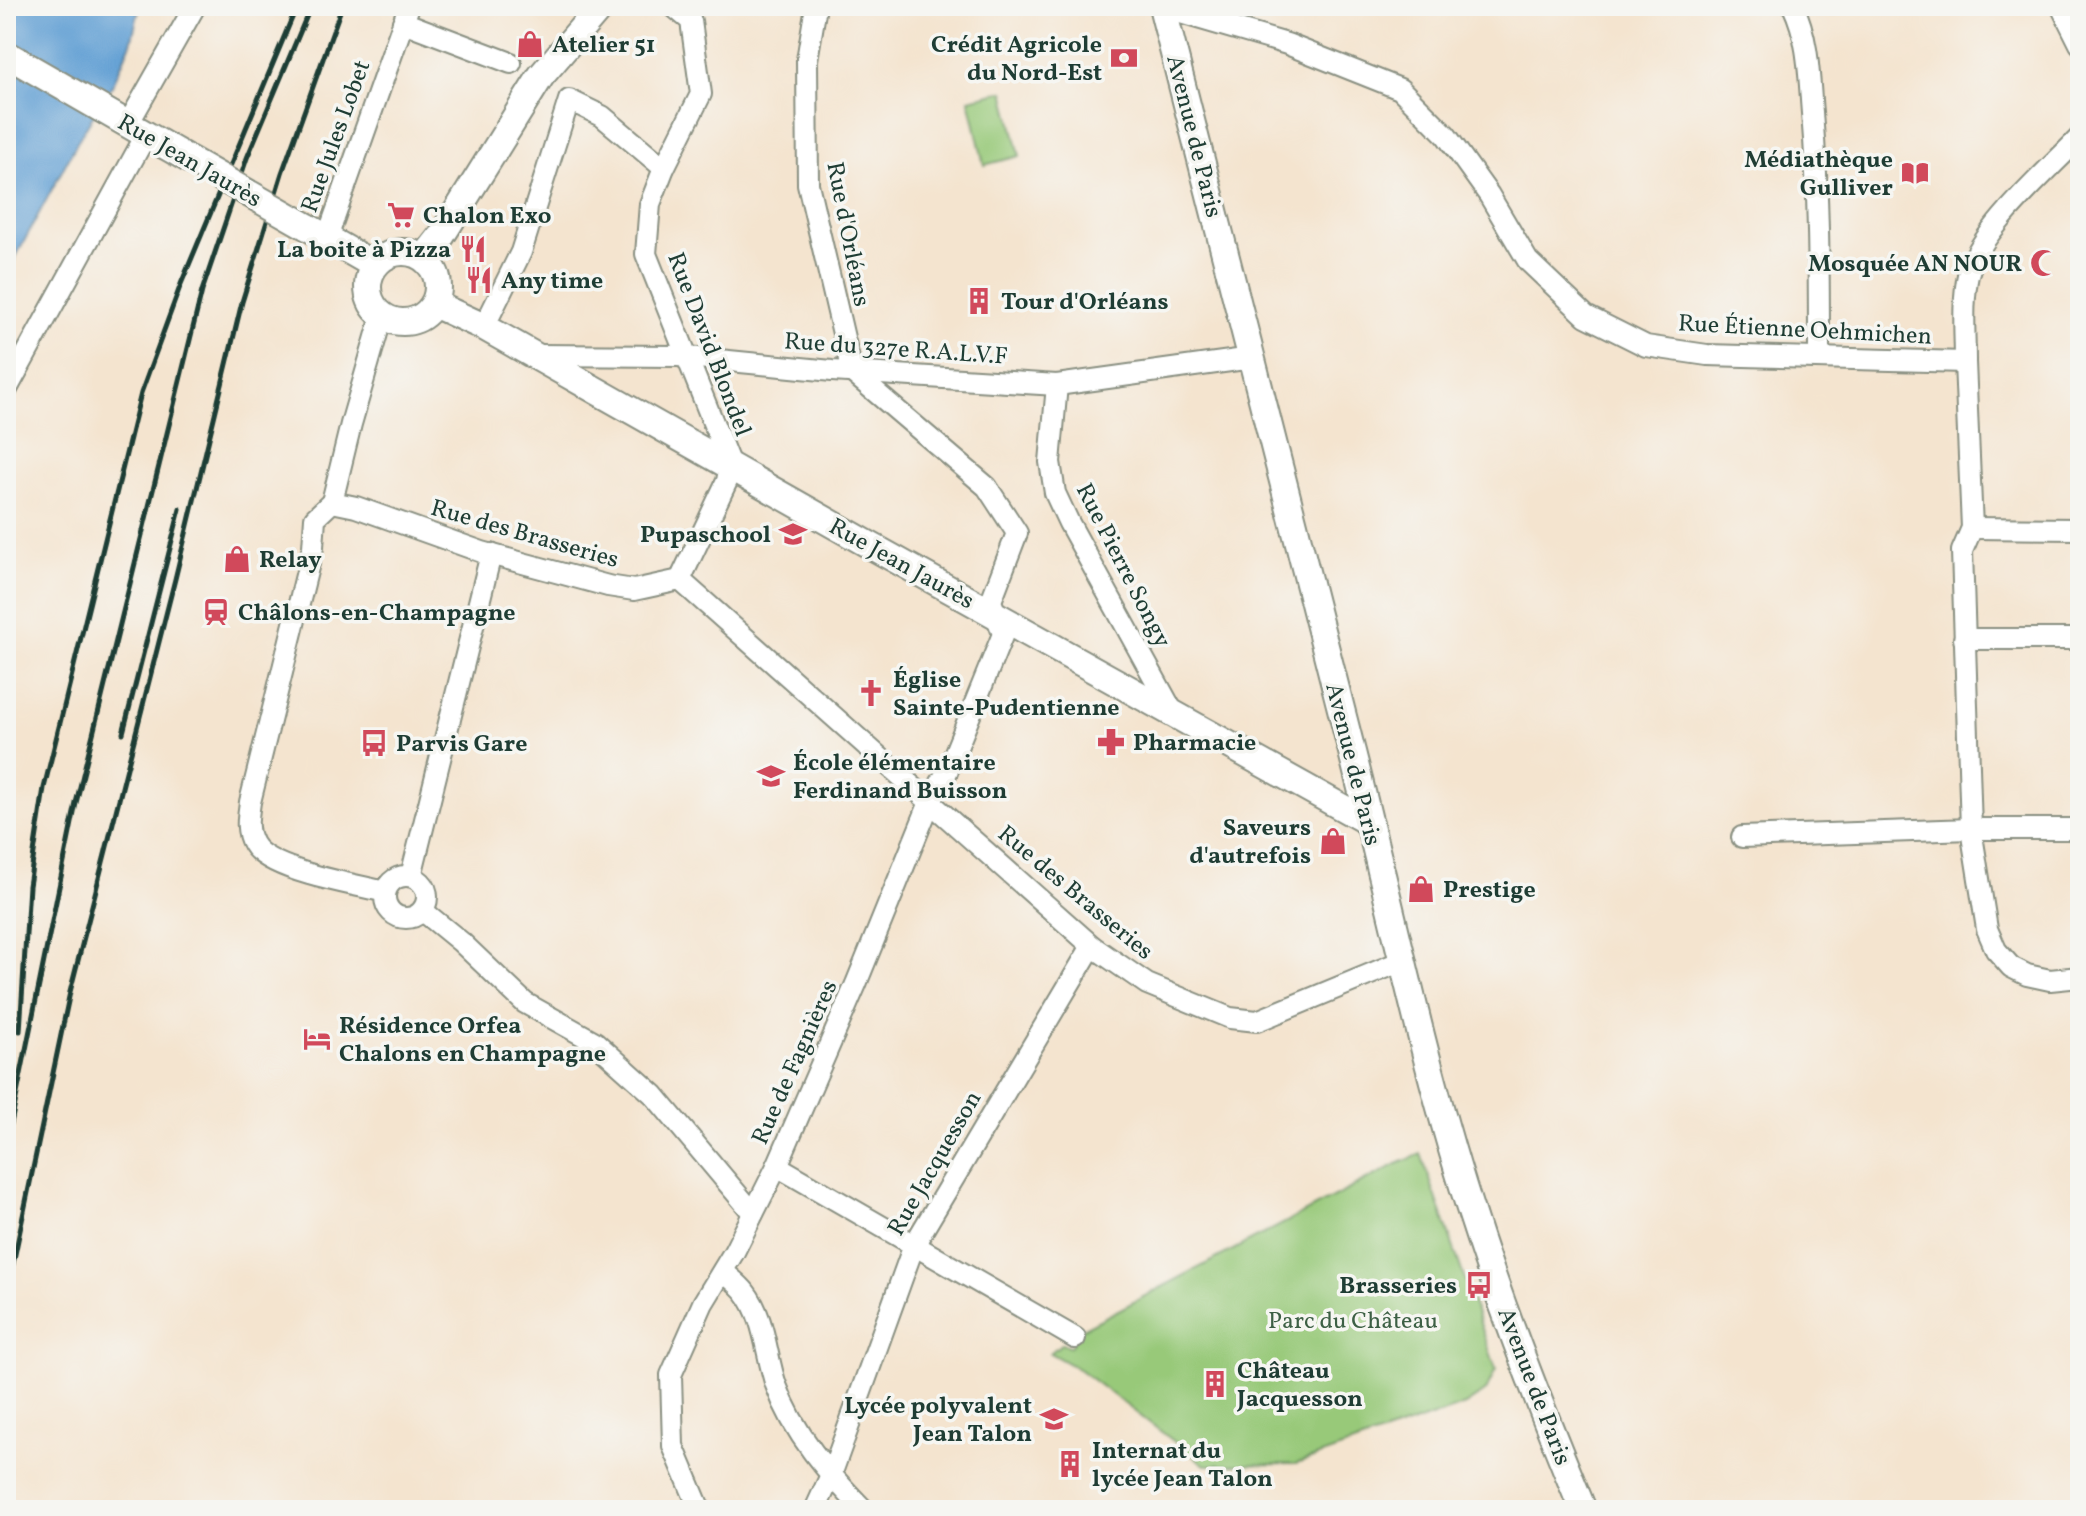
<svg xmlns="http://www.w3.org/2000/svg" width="2086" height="1516" font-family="Vollkorn,serif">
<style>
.green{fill:#98c979;stroke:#5c8356;stroke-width:2}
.water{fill:#63a0d4;stroke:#416e84;stroke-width:2}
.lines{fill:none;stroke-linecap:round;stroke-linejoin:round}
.minor-casing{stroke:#8a9082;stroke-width:24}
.major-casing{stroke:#8a9082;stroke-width:30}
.minor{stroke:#fff;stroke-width:20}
.major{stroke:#fff;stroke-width:26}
.rail{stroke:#1f3d34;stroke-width:5}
.major-bridge-casing{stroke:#8a9082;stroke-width:30;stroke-linecap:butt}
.major-bridge{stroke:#fff;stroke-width:26}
.labels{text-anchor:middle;stroke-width:7;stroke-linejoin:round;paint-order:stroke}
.poi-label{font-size:24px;font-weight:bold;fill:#1f3d34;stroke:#f6f6f2;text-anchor:start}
.street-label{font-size:24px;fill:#1f3d34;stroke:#f6f6f2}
.park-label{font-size:24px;fill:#3d6045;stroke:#f6f6f2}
</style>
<rect width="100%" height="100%" fill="#f6f6f2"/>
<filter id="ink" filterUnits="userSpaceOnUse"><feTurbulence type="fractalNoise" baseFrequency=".0125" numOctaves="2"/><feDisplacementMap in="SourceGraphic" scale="16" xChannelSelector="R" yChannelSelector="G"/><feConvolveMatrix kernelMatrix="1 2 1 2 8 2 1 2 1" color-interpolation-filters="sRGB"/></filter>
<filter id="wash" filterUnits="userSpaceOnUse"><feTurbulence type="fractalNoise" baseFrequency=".006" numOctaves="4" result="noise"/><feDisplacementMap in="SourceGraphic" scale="32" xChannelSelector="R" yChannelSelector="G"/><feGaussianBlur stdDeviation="1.8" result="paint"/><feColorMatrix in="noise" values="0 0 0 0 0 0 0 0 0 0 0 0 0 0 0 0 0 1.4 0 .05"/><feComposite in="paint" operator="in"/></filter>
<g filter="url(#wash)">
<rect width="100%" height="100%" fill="#f4e4cf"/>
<g class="green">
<polygon points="1004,91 1020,156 984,165 969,99"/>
<polygon points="1421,1154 1496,1369 1486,1391 1465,1405 1296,1464 1205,1465 1080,1370 1050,1353 1062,1343 1070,1347 1080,1330 1397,1164"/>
</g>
<polygon class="water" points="6,6 140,6 131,43 113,84 81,135 6,275"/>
</g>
<g filter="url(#ink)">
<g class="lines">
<g class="minor-casing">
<g id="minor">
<polyline points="673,6 691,21 701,94 664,168 650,204 646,254 730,465 727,481 680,580"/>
<path d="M 1793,6 C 1809,39 1809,77 1812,113 C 1819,195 1819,276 1819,358"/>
<polyline points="2061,6 2080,44"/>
<polyline points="1163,8 1287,44 1400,89 1446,135 1489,195 1528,261 1586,316 1646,346 1707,355 1965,362 1972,528 1962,551 1971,829 1987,929 1996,950 2011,967 2027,975 2050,980 2080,977"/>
<polyline points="403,22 511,63"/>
<polyline points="128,124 195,6"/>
<polyline points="327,238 409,6"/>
<polyline points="484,327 521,252 569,100 602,116 664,168"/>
<polyline points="535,355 678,356 832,371 1057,385 1252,358"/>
<path d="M 1965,362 C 1965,334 1962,303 1968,275 C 1978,231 2048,171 2080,137"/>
<polyline points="1057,385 1050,462 1055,493 1069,523 1174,714"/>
<polyline points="6,391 146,135"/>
<polyline points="332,502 356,507 482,552 608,586 634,590 680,580 1092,946 1147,984 1230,1018 1257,1021 1402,961"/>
<path d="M 332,502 L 315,518 L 313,547 L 250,802 C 248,817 245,830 253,844 C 268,871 354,884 385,892"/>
<polyline points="332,502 351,424 382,316"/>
<polyline points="1972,528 2080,529"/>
<polyline points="1964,639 2080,639"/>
<polyline points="1742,837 1971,829 2080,829"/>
<circle cx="406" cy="897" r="21"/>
<polyline points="411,876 491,554"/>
<polyline points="423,911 461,942 525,1003 595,1042 654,1095 753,1213"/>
<polyline points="777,1166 1075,1338"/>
<path d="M 723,1271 C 730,1278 739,1284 745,1292 C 765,1317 766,1356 776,1385 C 794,1435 828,1473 864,1510"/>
<polyline points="700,1510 673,1446 671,1375 703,1303 734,1252 777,1166 856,984 930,802 947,772 1003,634 991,601 1017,533 987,487 852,372 808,184 807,60 816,6"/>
<polyline points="815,1510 831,1475 914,1245 1092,946"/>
</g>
</g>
<g class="major-casing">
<g id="major">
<path d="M 1162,6 C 1225,255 1289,504 1352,752 C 1392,909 1424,1069 1475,1224 C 1506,1321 1544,1416 1583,1510"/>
<polyline points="6,54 164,145"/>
<polyline points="306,226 374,265"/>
<circle cx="403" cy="287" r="35"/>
<polyline points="424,258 442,235 541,76 601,6"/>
<polyline points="434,304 484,327 866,543 1370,823"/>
</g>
</g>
<use href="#minor" class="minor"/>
<use href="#major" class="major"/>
<g class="rail">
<polyline points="123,733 180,509"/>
<polyline points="20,1031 29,886 44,788 141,393 181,284 297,6"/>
<polyline points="6,1148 76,803 202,291 247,158 311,6"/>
<polyline points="6,1297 70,992 175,579 242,302 282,173 342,6"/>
</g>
<g class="major-bridge-casing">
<polyline id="major-bridge" points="164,145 306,226"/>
</g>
<use href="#major-bridge" class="major-bridge"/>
</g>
</g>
<defs>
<g id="shop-bare" transform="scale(2.16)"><path d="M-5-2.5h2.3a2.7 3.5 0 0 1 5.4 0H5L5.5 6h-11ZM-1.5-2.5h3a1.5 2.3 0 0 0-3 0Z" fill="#d1495b" stroke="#f6f6f2" stroke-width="2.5" paint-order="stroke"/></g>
<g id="bank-bare" transform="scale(2.16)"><path d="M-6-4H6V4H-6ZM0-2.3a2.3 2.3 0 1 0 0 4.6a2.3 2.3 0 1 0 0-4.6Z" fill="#d1495b" stroke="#f6f6f2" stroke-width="2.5" paint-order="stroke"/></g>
<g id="library-bare" transform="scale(2.16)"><path d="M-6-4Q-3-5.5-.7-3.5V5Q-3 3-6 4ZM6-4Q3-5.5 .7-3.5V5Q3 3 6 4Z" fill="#d1495b" stroke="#f6f6f2" stroke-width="2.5" paint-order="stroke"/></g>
<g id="supermarket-bare" transform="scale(2.16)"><path d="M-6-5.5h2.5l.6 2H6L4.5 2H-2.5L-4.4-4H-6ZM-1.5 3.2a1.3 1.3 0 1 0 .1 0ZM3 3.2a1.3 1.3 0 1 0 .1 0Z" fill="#d1495b" stroke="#f6f6f2" stroke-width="2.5" paint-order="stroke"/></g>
<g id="restaurant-bare" transform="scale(2.16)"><path d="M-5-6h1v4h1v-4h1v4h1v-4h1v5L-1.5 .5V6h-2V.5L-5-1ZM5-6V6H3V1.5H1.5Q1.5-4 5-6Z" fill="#d1495b" stroke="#f6f6f2" stroke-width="2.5" paint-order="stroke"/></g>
<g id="mosque-bare" transform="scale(2.16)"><path d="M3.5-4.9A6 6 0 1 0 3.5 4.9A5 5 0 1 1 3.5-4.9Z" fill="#d1495b" stroke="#f6f6f2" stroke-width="2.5" paint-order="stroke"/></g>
<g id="building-bare" transform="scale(2.16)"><path d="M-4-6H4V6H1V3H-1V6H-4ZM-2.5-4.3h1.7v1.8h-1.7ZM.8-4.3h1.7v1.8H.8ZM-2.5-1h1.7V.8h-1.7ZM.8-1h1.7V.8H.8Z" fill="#d1495b" stroke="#f6f6f2" stroke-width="2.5" paint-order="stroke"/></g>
<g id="school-bare" transform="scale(2.16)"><path d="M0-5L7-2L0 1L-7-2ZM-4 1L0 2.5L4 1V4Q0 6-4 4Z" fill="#d1495b" stroke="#f6f6f2" stroke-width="2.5" paint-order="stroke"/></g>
<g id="station-bare" transform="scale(2.16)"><path d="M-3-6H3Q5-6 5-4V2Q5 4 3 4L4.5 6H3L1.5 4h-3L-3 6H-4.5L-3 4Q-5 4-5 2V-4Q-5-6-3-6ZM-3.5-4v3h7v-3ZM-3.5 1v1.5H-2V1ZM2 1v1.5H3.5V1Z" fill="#d1495b" stroke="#f6f6f2" stroke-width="2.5" paint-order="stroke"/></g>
<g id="church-bare" transform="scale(2.16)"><path d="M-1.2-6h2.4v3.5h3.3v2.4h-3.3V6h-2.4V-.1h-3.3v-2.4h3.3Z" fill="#d1495b" stroke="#f6f6f2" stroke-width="2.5" paint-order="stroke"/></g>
<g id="pharmacy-bare" transform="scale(2.16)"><path d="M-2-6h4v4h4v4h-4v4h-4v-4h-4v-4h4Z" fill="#d1495b" stroke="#f6f6f2" stroke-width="2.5" paint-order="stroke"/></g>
<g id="bus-bare" transform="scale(2.16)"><path d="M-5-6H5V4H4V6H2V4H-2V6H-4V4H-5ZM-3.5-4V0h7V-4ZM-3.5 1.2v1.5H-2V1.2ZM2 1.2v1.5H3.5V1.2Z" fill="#d1495b" stroke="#f6f6f2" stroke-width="2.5" paint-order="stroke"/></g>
<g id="hotel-bare" transform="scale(2.16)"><path d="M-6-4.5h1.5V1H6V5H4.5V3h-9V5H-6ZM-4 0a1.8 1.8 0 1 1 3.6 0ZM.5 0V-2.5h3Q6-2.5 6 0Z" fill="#d1495b" stroke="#f6f6f2" stroke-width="2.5" paint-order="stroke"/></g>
</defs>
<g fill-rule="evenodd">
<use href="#shop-bare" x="530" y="44"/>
<use href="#bank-bare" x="1124" y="58"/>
<use href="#library-bare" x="1915" y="173"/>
<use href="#supermarket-bare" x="401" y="215"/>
<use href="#restaurant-bare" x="473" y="249"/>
<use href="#mosque-bare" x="2044" y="263"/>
<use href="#restaurant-bare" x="479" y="280"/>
<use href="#building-bare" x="979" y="301"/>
<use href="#school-bare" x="793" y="534"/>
<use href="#shop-bare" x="237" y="559"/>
<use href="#station-bare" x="216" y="612"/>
<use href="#church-bare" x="871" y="693"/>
<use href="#pharmacy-bare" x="1111" y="742"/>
<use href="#bus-bare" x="374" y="743"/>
<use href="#school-bare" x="771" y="776"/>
<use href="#shop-bare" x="1333" y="841"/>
<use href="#shop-bare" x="1421" y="889"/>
<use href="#hotel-bare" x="317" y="1039"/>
<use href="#bus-bare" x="1479" y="1285"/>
<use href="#building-bare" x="1215" y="1384"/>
<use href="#school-bare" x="1054" y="1419"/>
<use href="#building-bare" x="1070" y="1464"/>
</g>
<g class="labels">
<g class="poi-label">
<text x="552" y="52">Atelier 51</text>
<text x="1102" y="52" text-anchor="end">Crédit Agricole<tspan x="1102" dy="28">du Nord-Est</tspan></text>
<text x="1893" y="167" text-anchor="end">Médiathèque<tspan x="1893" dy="28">Gulliver</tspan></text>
<text x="423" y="223">Chalon Exo</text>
<text x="451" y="257" text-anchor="end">La boite à Pizza</text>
<text x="2022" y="271" text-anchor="end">Mosquée AN NOUR</text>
<text x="501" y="288">Any time</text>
<text x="1001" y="309">Tour d'Orléans</text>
<text x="771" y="542" text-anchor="end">Pupaschool</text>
<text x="259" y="567">Relay</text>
<text x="238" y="620">Châlons-en-Champagne</text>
<text x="893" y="687">Église<tspan x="893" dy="28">Sainte-Pudentienne</tspan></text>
<text x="1133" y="750">Pharmacie</text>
<text x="396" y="751">Parvis Gare</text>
<text x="793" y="770">École élémentaire<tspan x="793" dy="28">Ferdinand Buisson</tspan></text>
<text x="1311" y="835" text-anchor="end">Saveurs<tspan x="1311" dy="28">d'autrefois</tspan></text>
<text x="1443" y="897">Prestige</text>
<text x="339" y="1033">Résidence Orfea<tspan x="339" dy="28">Chalons en Champagne</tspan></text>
<text x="1457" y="1293" text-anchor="end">Brasseries</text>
<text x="1237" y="1378">Château<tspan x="1237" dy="28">Jacquesson</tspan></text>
<text x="1032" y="1413" text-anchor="end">Lycée polyvalent<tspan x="1032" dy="28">Jean Talon</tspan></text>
<text x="1092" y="1458">Internat du<tspan x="1092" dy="28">lycée Jean Talon</tspan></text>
</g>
<g class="street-label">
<text transform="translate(335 136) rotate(-70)" y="8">Rue Jules Lobet</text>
<text transform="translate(1195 136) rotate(76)" y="8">Avenue de Paris</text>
<text transform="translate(190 160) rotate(30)" y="8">Rue Jean Jaurès</text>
<text transform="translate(849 234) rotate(79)" y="8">Rue d'Orléans</text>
<text transform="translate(1805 329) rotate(3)" y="8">Rue Étienne Oehmichen</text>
<text transform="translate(710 344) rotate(69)" y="8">Rue David Blondel</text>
<text transform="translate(896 348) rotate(4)" y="8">Rue du 327e R.A.L.V.F</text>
<text transform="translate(525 533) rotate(16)" y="8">Rue des Brasseries</text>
<text transform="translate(902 563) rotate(29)" y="8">Rue Jean Jaurès</text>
<text transform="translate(1124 565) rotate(63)" y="8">Rue Pierre Songy</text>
<text transform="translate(1354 764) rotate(76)" y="8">Avenue de Paris</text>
<text transform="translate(1076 892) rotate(40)" y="8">Rue des Brasseries</text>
<text transform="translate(794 1062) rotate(-66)" y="8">Rue de Fagnières</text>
<text transform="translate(934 1163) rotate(-60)" y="8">Rue Jacquesson</text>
<text transform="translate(1535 1386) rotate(69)" y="8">Avenue de Paris</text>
</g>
<g class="park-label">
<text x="1353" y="1328">Parc du Château</text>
</g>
</g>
<rect width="2086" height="1516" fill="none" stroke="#f6f6f2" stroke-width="32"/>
</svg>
